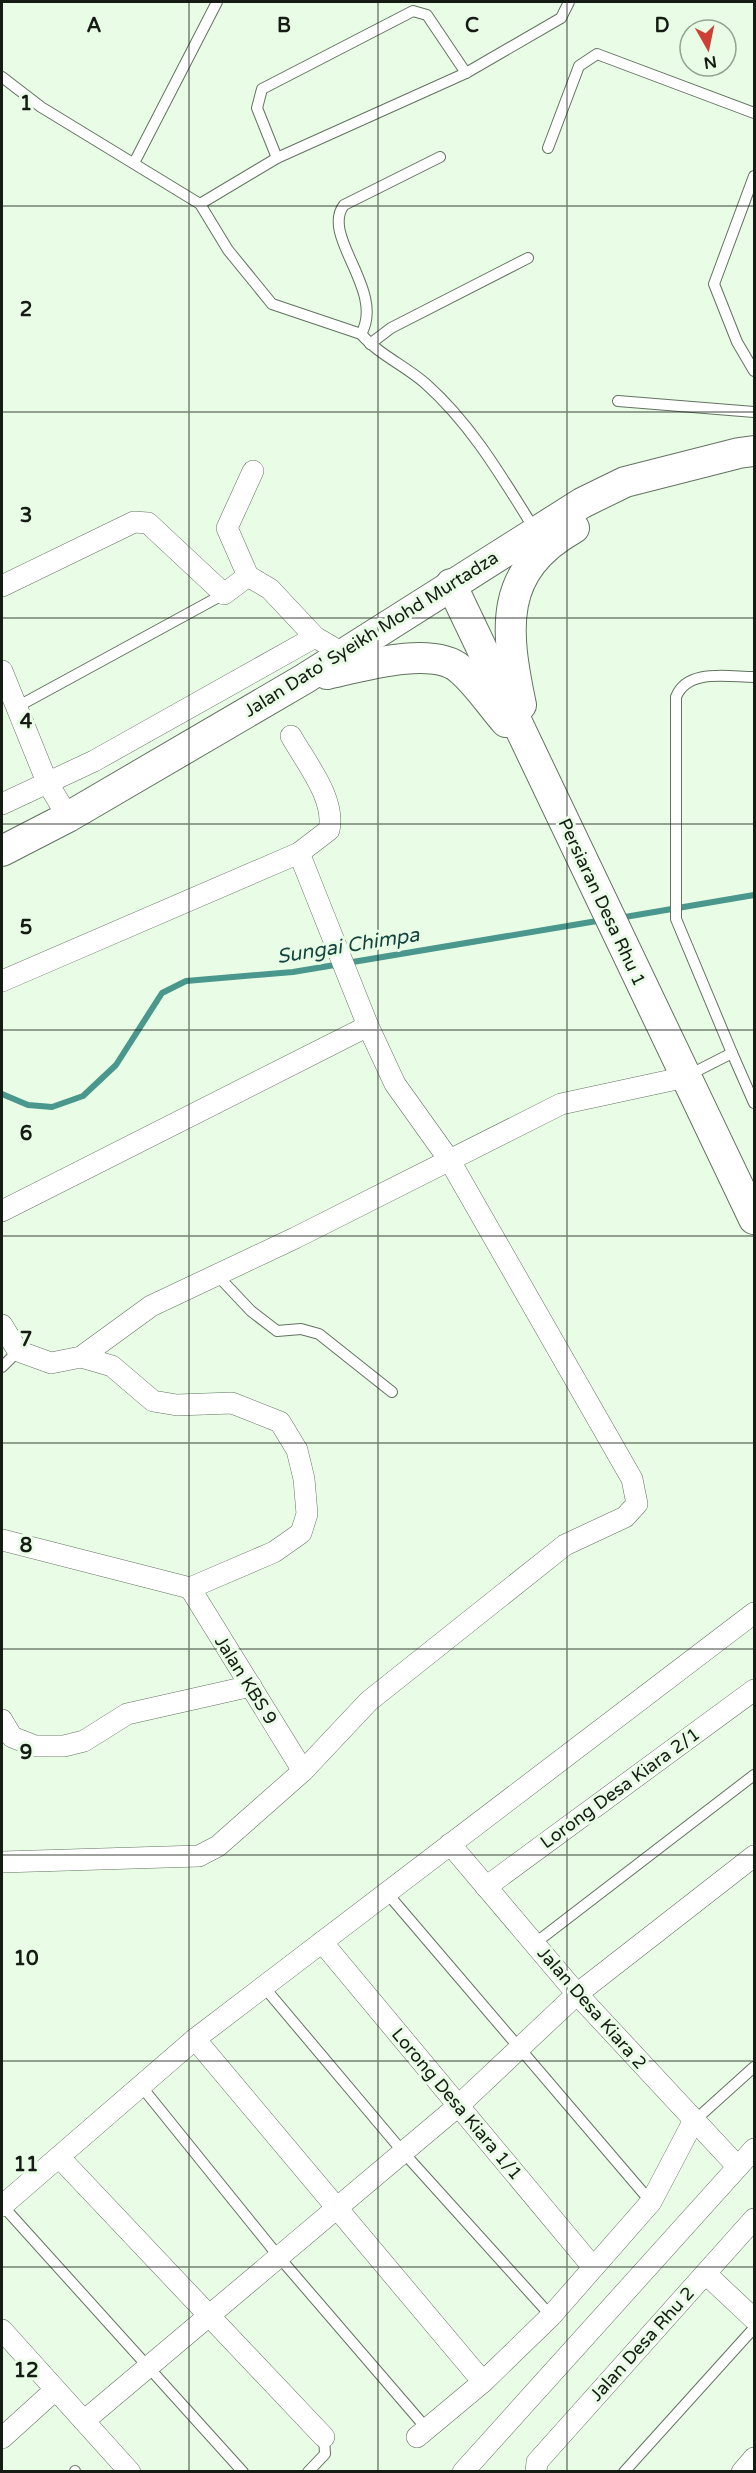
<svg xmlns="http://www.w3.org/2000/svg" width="756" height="2473" font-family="'Varela Round',sans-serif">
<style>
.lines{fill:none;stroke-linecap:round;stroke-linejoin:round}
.stream{stroke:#4a978e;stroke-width:6}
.lane-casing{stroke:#627360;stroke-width:12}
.street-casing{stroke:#627360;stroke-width:22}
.secondary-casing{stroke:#627360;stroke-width:32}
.lane{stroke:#fff;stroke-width:10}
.street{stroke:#fff;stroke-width:21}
.secondary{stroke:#fff;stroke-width:30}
.grid{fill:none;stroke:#151c14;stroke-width:1.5;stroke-opacity:0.55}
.labels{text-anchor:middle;stroke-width:6;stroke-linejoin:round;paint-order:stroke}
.street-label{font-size:18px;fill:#151c14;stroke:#e9fde6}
.water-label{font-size:20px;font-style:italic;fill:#134440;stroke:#e9fde6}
.grid-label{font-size:20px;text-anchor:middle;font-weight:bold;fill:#151c14;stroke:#e9fde6;stroke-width:6;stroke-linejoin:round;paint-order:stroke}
</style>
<rect width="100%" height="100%" fill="#e9fde6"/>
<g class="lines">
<g class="stream">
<polyline points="619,918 754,895"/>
<polyline points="2,1094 28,1105 52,1107 83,1096 116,1065 162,993 186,981 293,972 603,920"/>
</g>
<g class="lane-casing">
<g id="lane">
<path d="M 2,77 L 41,107 L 200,204 L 228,250 L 272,304 L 361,334 C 379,355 406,366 426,384 C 472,425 503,479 535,530"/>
<polyline points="548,148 579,66 597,54 754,113"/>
<polyline points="277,158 257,108 262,89 413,11 427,15 466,73"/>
<polyline points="134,163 217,2"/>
<polyline points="754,176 714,284 737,342 754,371"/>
<polyline points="200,204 277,158 466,73 561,18 569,2"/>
<path d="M 361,334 C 386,291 320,236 344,205 L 440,157"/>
<polyline points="370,344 391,328 528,258"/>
<polyline points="618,401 754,412"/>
<polyline points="15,708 224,594"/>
<polyline points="732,1053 754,1103"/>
<path d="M 687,1076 L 732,1053 L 676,919 L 676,697 C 687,668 728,677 754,677"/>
<polyline points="217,1275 251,1311 277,1331 301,1329 319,1334 392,1392"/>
<polyline points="2,1367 18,1351"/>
<polyline points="387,1893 651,2202"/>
<polyline points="534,1944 754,1775"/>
<polyline points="264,1987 403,2152 551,2316"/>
<polyline points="141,2086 279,2257 427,2429"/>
<polyline points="693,2122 754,2067"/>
<polyline points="2,2205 243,2472"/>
<polyline points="75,2472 75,2471"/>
<polyline points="308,2472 325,2454 324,2437"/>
<polyline points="624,2472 754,2328"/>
</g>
</g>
<g class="street-casing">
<g id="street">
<polyline points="248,576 227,528 253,471"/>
<polyline points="2,586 134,522 148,523 224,594 248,576 270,589 315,637 344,654"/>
<polyline points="2,671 47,782 68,817"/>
<polyline points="2,804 94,761 315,637"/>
<path d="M 2,981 L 299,853 L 329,830 C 336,799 306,763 291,736"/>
<polyline points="2,1211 368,1026"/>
<polyline points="2,1325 18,1351 51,1363 81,1357 151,1306 295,1238 561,1104 686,1077"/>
<polyline points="2,1540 190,1588 274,1552 301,1533 307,1514 304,1479 297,1450 280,1422 232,1403 177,1405 153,1401 112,1366 81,1357"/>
<polyline points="190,1588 303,1771"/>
<polyline points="2,1720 12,1737 35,1746 64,1746 84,1741 127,1714 251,1686"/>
<polyline points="450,1844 577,1994 738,2167"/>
<polyline points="2,1862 199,1856 218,1846 303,1771 369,1701 565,1545 625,1517 637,1504 632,1479 450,1161 395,1084 368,1026 299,853"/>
<polyline points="486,1887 754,1690"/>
<polyline points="322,1942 592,2266"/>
<polyline points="195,2039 483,2382"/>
<polyline points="59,2157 324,2437"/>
<polyline points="2,2206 195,2039 754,1613"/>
<polyline points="706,2274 754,2319"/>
<polyline points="2,2330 130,2472"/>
<polyline points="84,2421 458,2106 577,1994 754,1856"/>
<polyline points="417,2437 483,2382 551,2316 651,2202 693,2122"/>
<polyline points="2,2438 55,2390"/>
<polyline points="463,2472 754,2149"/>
<polyline points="536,2472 537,2462 754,2219"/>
<polyline points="742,2472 754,2458"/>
</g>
</g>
<g class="secondary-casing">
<g id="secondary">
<polyline points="451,584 754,1219"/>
<path d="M 327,674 C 359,667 432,645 460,669 C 477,683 491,705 506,722"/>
<path d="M 521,705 C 505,629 498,571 574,528"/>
<polyline points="2,851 68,817 304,679 582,503 625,482 739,453 754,451"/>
</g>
</g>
<use href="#lane" class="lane"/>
<use href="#street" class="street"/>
<use href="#secondary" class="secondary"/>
</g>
<path class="grid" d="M 189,2 L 189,2472M 378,2 L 378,2472M 567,2 L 567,2472M 2,206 L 754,206M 2,412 L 754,412M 2,618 L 754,618M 2,824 L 754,824M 2,1030 L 754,1030M 2,1236 L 754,1236M 2,1443 L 754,1443M 2,1649 L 754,1649M 2,1855 L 754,1855M 2,2061 L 754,2061M 2,2267 L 754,2267"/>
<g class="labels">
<g class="street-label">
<text transform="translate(371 634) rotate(-32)" y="6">Jalan Dato' Syeikh Mohd Murtadza</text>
<text transform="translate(602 902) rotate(65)" y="6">Persiaran Desa Rhu 1</text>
<text transform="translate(246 1680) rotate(58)" y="6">Jalan KBS 9</text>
<text transform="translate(620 1788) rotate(-36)" y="6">Lorong Desa Kiara 2/1</text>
<text transform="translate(592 2008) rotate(49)" y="6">Jalan Desa Kiara 2</text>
<text transform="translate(457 2104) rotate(50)" y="6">Lorong Desa Kiara 1/1</text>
<text transform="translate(642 2344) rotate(-48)" y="6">Jalan Desa Rhu 2</text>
</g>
<g class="water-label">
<text transform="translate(348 945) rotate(-9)" y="7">Sungai Chimpa</text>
</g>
</g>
<g class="grid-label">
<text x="94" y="32">A</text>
<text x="284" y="32">B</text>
<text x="472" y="32">C</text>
<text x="662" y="32">D</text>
<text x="26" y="110">1</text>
<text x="26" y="316">2</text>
<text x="26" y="522">3</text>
<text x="26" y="728">4</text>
<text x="26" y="934">5</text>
<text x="26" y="1140">6</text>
<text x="26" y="1346">7</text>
<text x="26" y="1552">8</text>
<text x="26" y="1759">9</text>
<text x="26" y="1965">10</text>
<text x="26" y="2171">11</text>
<text x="26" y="2377">12</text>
</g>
<rect width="756" height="2473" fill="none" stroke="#151c14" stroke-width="6"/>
<g transform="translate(708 48) rotate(171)"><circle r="28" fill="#e9fde6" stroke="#94a392" stroke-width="1.5"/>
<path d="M0-4.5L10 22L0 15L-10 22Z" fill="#ce4036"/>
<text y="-9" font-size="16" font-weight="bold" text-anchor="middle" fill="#151c14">N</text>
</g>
</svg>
